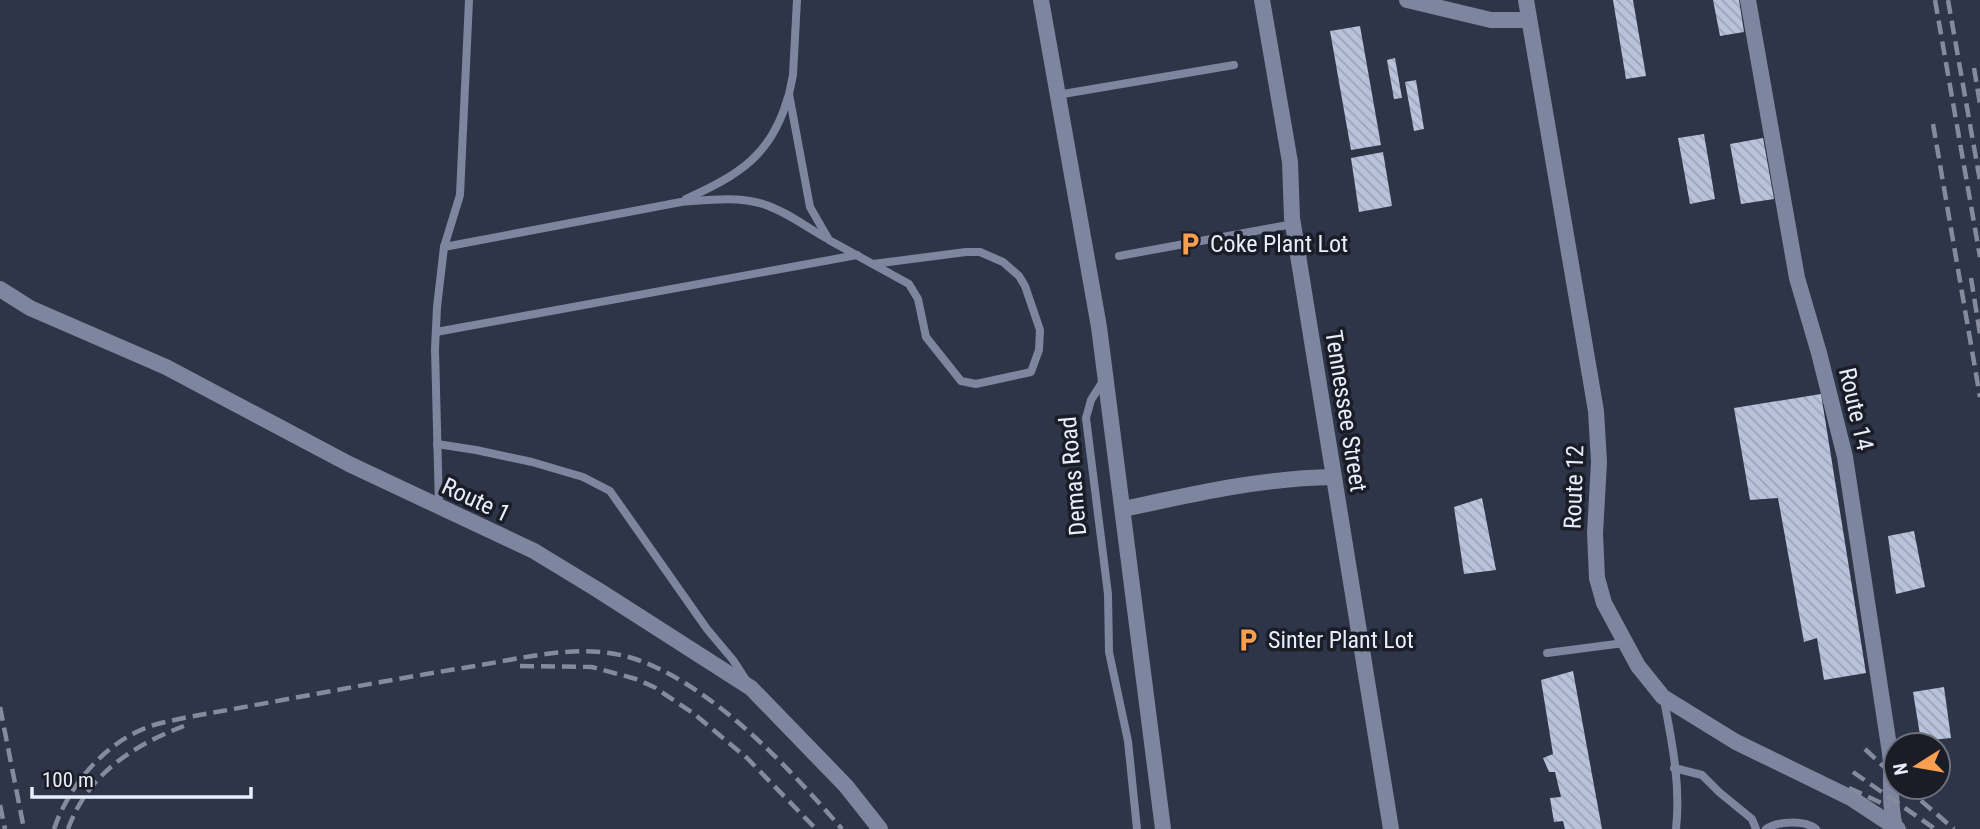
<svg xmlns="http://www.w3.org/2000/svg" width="1980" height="829" font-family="'Roboto Condensed',sans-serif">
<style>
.building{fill:url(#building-back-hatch)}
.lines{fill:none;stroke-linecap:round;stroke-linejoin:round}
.lane{stroke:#7d869e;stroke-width:8}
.street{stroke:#7d869e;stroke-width:16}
.rail{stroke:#858b9c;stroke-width:4.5;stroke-dasharray:14 7;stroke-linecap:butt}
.labels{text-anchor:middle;stroke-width:7;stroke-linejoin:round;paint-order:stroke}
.poi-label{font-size:24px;fill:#e8edfa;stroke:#1a1d26;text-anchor:start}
.street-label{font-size:24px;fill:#e8edfa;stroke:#1a1d26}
</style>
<defs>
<pattern id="building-back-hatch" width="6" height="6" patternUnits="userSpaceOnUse" patternTransform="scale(1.75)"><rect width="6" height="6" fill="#b8c2db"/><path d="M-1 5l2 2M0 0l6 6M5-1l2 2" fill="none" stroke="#9ca3b7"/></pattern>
</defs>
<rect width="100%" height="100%" fill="#2e3549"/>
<g class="building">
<polygon points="1613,0 1633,0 1646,76 1626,79"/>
<polygon points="1713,0 1739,0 1744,32 1720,36"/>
<polygon points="1360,26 1381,145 1351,150 1330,31"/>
<polygon points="1395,58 1402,98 1394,99 1387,60"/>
<polygon points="1416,80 1424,129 1414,131 1405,82"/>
<polygon points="1704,134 1715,199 1690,204 1678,138"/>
<polygon points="1763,138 1774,199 1741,204 1730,144"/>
<polygon points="1383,152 1392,206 1359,212 1351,158"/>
<polygon points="1821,394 1866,673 1824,680 1817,638 1804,642 1778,498 1750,500 1734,408"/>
<polygon points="1482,498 1496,570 1464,574 1454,507"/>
<polygon points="1914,531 1925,587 1896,594 1888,536"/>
<polygon points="1573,671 1602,829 1565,829 1563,821 1554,822 1550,798 1561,797 1555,772 1549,772 1543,758 1553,754 1541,680"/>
<polygon points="1944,687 1951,738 1921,741 1913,692"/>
</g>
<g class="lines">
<g class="lane">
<polyline points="797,0 793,75 789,94 810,207 829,240 909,284 918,299 926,337 961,381 976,384 1031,372 1039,350 1040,330 1025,286 1019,276 1003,262 980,252 966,252 873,264"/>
<polyline points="1057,95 1234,65"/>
<path d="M 686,199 C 739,175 772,155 788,97"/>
<path d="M 444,247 L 681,202 C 708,200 737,196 763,204 C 786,211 806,227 826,238"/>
<polyline points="1119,256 1293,224"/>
<polyline points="436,332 857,255"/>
<polyline points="1105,378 1091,400 1086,418 1108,594 1109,652 1128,741 1137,829"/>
<polyline points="437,444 476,450 532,462 583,477 610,491 707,629 733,660 746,680"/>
<polyline points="439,508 435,349 437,307 444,247 460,195 469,0"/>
<polyline points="1547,653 1624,643"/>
<path d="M 1664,700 C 1672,742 1681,786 1676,829"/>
<polyline points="1674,768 1702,775 1719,792 1752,819 1756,829"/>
<path d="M 1766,829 C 1777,821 1805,820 1816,829"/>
</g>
<g class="street">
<polyline points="1041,0 1099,327 1163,829"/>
<polyline points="1262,0 1290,162 1292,218 1391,829"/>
<polyline points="1407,0 1491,20 1529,20"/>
<polyline points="1526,0 1596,411 1599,462 1595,533 1597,578 1604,603 1638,666 1663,697 1736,742 1851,798 1898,829"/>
<path d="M 1748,0 L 1797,278 L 1819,353 L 1845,457 L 1890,753 C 1893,779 1888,801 1895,827"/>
<polyline points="0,289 30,308 166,367 349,464 534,551 598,590 751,688 846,786 880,829"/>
<path d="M 1124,509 C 1193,494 1262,478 1333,477"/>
</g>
<g class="rail">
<polyline points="1935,0 1980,257"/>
<polyline points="1948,0 1980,181"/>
<polyline points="1974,68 1980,104"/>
<polyline points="1933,124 1980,397"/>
<polyline points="1971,278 1980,334"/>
<polyline points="520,666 592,667 636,679 654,687 693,713 747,758 816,829"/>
<polyline points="0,707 24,829"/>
<polyline points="1865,749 1896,778"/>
<polyline points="1853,772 1935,829"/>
<polyline points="1905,787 1954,829"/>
<polyline points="1849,788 1890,807"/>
<polyline points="0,805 5,829"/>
<path d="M 54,829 C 69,785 106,741 151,726 C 163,722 175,720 188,717 C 281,701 375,682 469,667 C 527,658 589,639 646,663 C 721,694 790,769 842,829"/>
<path d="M 68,829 C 88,774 132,746 184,726"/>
</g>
</g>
<defs>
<g id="parking-bare" transform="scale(1.89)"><path d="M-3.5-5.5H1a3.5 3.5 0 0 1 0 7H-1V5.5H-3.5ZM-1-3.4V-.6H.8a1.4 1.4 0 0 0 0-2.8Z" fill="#fa9f4f" stroke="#1a1d26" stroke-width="2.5" paint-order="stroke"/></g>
</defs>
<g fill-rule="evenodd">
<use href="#parking-bare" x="1190" y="244"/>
<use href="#parking-bare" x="1248" y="640"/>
</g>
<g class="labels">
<g class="poi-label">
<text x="1210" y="252">Coke Plant Lot</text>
<text x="1268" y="648">Sinter Plant Lot</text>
</g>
<g class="street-label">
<text transform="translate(1856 409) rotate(77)" y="8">Route 14</text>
<text transform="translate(1346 411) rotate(81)" y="8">Tennessee Street</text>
<text transform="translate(1073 476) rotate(-95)" y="8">Demas Road</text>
<text transform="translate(1574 487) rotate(-88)" y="8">Route 12</text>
<text transform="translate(476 500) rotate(25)" y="8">Route 1</text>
</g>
</g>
<g transform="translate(1917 766) rotate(259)"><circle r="33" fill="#1a1d26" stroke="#6c707b" stroke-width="2"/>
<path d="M0-5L12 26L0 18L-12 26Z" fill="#fa9f4f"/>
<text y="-10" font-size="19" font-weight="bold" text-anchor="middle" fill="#e8edfa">N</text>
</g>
<path d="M32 787v10h219v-10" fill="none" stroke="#e8edfa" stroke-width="3.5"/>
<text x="42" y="787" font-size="21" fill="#e8edfa" stroke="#1a1d26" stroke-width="5" paint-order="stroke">100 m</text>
</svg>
